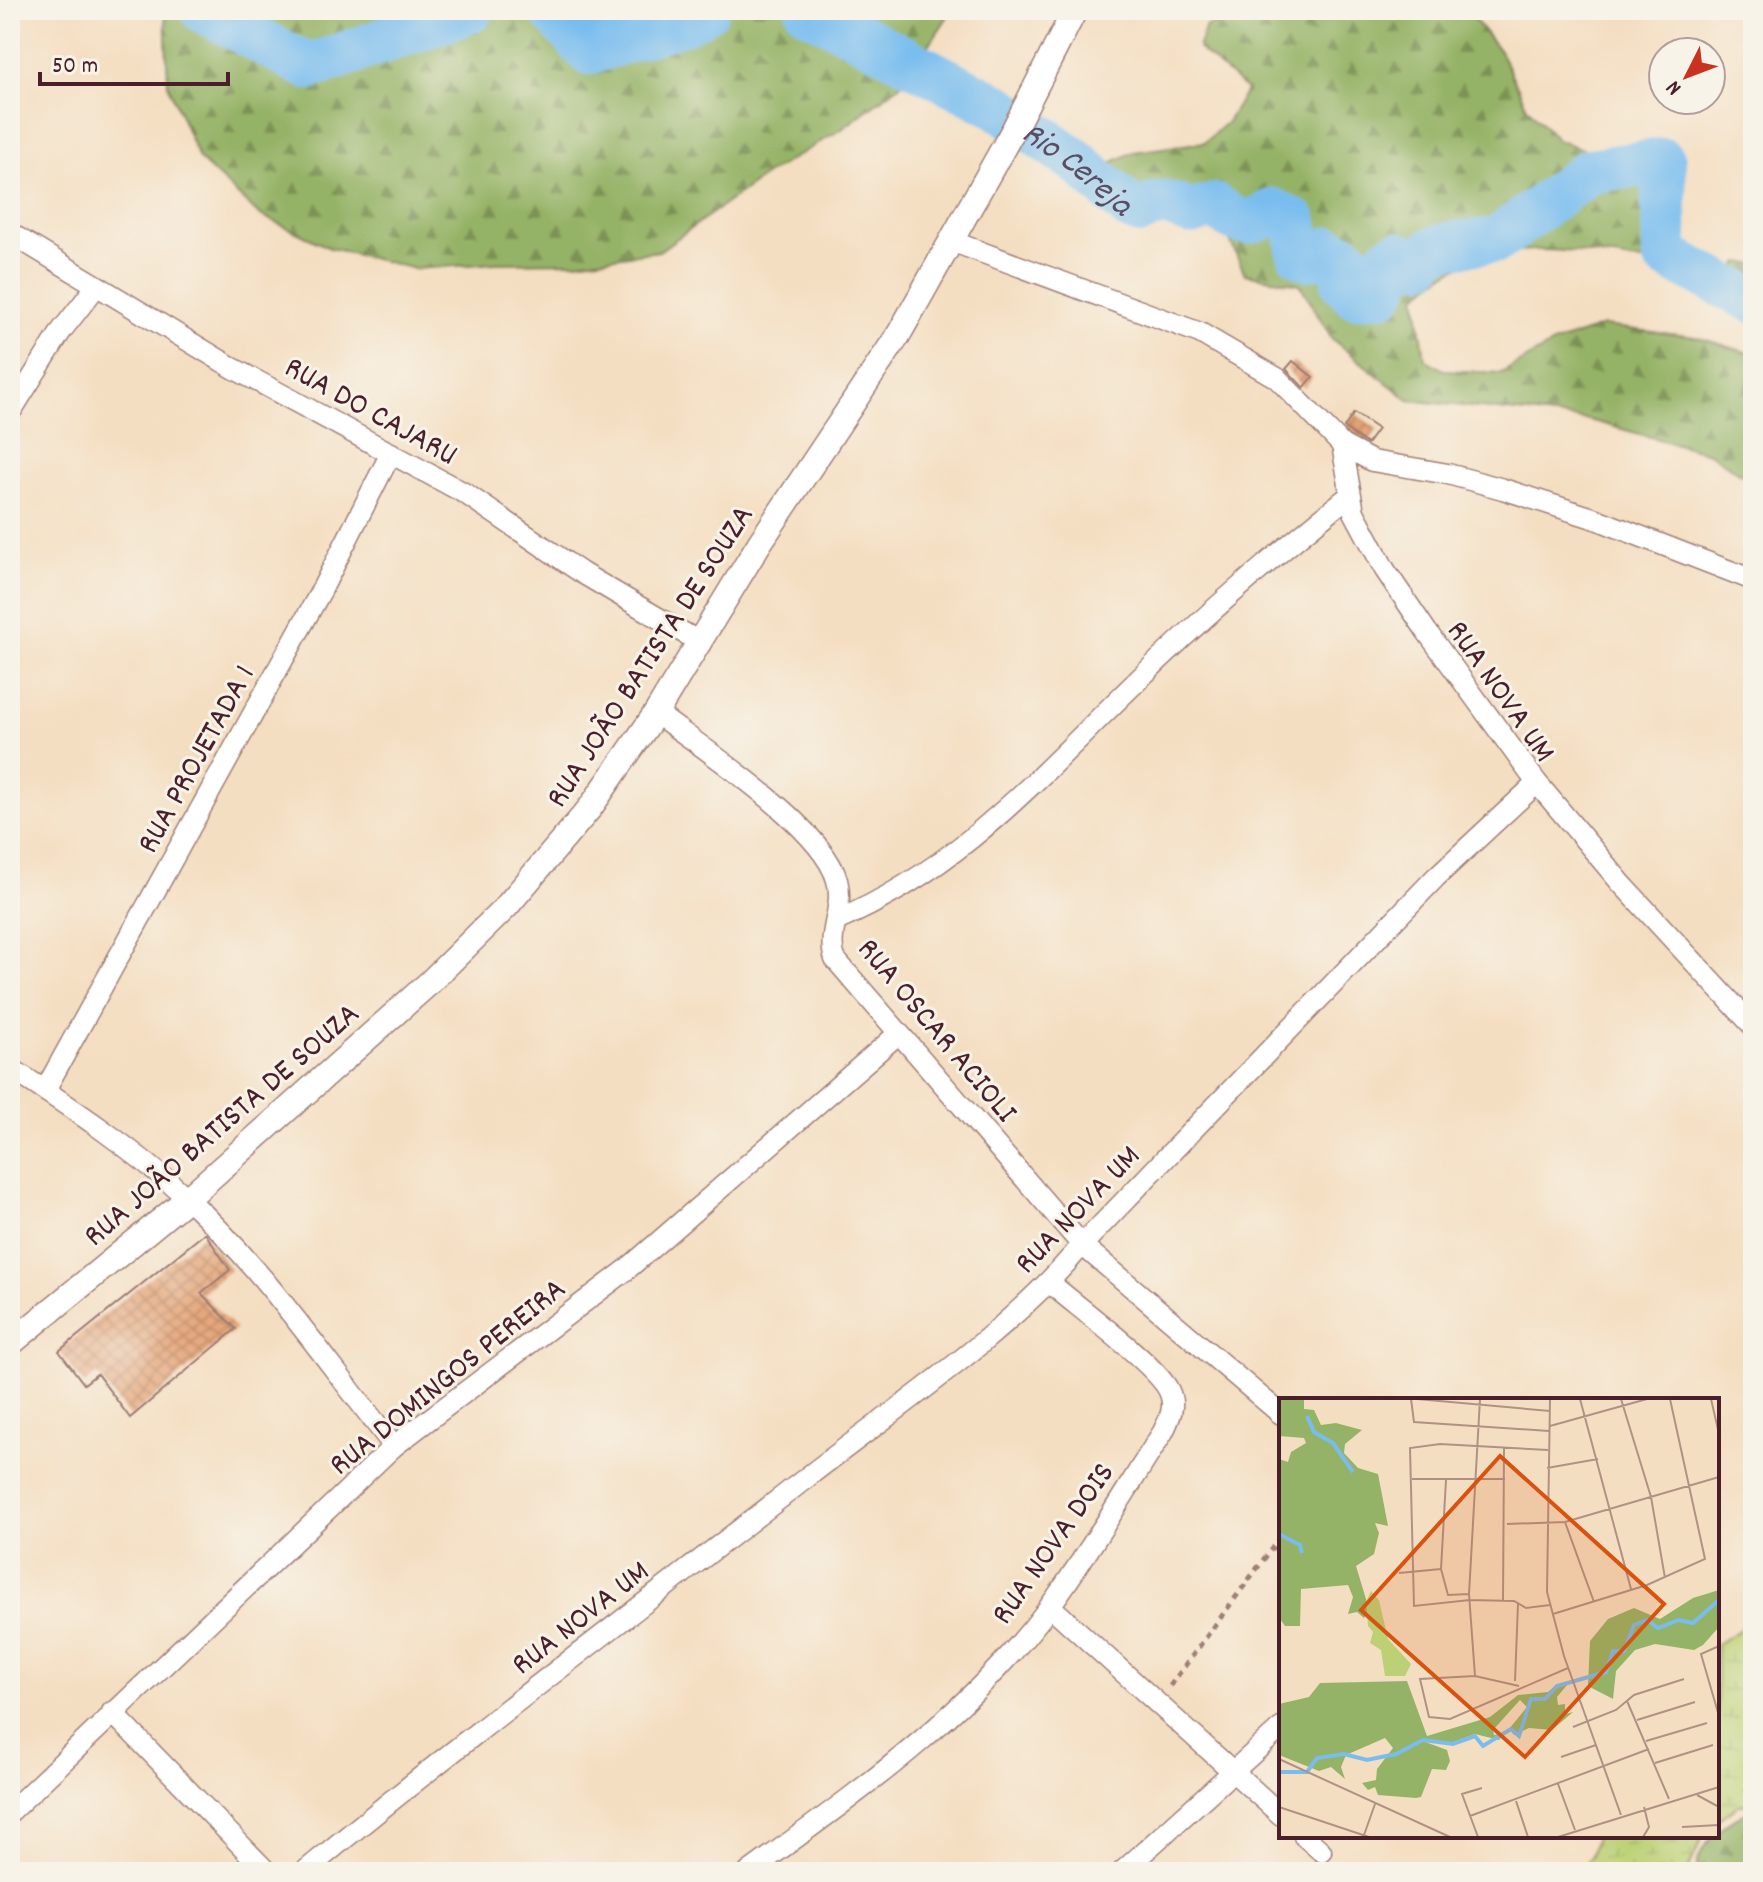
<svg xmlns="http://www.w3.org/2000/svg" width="1763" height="1882" font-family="Dekko,sans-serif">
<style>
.forest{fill:url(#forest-firs);stroke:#706948;stroke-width:2}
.wetland{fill:url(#wetland-marsh);stroke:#837850;stroke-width:2}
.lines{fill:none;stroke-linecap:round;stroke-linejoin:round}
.river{stroke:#79bdef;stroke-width:46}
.building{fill:url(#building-cross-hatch)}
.minor-casing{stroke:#9f7e76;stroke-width:23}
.tertiary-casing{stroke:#9f7e76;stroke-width:27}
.path{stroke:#9f7e76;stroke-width:5;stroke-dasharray:6 6;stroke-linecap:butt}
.minor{stroke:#fff;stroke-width:20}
.tertiary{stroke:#fff;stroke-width:24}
.labels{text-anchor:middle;stroke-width:6;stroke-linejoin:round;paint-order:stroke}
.street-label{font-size:32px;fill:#4a1f2b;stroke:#f7f3e8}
.water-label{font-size:34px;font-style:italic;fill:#584e66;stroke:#f7f3e8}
.inset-river{fill:none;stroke:#79bdef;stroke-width:4}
.inset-road{fill:none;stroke:#b09285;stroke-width:2}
.view{fill:#d8530f;fill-opacity:0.15;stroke:#d8530f;stroke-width:4}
.inset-edge{fill:none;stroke:#4a1f2b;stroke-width:4}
</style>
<defs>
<pattern id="forest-firs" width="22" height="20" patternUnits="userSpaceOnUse" patternTransform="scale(2)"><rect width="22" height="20" fill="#95b366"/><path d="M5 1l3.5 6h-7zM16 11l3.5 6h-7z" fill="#7c9154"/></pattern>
<pattern id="wetland-marsh" width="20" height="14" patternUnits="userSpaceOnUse" patternTransform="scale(2)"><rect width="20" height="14" fill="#bcd175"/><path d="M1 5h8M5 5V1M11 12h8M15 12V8" fill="none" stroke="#a3b365"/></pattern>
<pattern id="building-cross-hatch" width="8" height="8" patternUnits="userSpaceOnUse" patternTransform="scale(2)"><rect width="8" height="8" fill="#e4a072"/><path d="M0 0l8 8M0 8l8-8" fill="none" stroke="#bb825e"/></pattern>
</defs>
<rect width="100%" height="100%" fill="#f7f3e8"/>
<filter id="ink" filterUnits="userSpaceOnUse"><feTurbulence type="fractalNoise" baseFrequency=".0125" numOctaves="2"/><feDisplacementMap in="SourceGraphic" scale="16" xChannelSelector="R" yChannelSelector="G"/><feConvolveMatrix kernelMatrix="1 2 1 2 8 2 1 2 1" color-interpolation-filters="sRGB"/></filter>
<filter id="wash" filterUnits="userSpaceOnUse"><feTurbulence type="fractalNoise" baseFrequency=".006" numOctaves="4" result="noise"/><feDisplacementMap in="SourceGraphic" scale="32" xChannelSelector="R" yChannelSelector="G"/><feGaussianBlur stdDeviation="1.8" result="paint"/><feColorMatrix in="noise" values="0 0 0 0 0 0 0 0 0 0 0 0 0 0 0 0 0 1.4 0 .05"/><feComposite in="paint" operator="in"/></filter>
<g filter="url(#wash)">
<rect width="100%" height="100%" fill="#f4dec1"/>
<g class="forest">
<polygon points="165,10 952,10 906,80 842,129 770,172 659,251 576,262 495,263 415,269 330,248 258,214 199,159 168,85"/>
<path d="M 1259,10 L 1467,10 L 1500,51 L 1527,107 L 1557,140 L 1668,179 L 1681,198 L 1685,235 L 1678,267 C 1585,255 1493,224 1416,296 L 1425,359 L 1444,370 L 1501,373 L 1555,343 L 1603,326 L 1696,337 L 1753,354 L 1753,482 L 1709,453 L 1589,420 L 1409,400 L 1332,339 L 1300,284 L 1245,274 L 1224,227 L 1179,214 L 1126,219 L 1071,168 L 1066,150 L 1092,149 L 1111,163 L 1134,152 L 1205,142 L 1227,122 L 1247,90 L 1198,48 L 1206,26 L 1257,18 Z"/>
<polygon points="1740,262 1753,264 1753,300 1730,274"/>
<path d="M 1753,1809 L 1753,1872 L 1696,1872 C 1698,1843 1728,1819 1753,1809 Z"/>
</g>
<g class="wetland">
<polygon points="1753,1621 1753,1805 1741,1804 1717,1820 1717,1644"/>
<polygon points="1596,1836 1703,1836 1687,1872 1579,1872 1591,1856"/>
</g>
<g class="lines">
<g class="river">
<polyline points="203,10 309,67 471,10"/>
<polyline points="551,10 589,52 686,21 706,10"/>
<path id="s1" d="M 808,10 L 997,106 L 1075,160 L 1130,208 L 1140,212 C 1167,197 1166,205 1191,212 L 1214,206 C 1239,224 1246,227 1274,211 L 1295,222 L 1300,254 L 1309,258 L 1331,249 L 1348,258 L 1344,283 L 1355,295 L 1382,293 L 1388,283 L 1388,259 L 1396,254 L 1421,263 L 1432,250 L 1447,245 L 1497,240 L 1589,171 L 1663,161 L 1665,256 L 1753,300"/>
</g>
</g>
<g id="blocks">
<g class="building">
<polygon points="1293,361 1313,377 1304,388 1286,369"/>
<polygon points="1354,413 1378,429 1367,444 1344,428"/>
<polygon points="205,1233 230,1270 201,1293 236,1329 130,1418 97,1374 84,1384 59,1351"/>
</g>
</g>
</g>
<g filter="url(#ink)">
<use href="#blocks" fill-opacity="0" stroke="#9f7e76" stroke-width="2"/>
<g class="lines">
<g class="minor-casing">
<g id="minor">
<polyline points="10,233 233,368 466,494 582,573 701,643"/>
<polyline points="951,241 1200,333 1277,378 1342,445 1372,461 1448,474 1503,489 1596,519 1753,580"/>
<polyline points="10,413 62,330 95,288"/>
<polyline points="1342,445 1354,512 1385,570 1427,632 1537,783 1621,883 1753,1026"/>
<path d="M 656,713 C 702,748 822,826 837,880 C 845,908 826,933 835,959 L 1082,1245 L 1281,1414"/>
<path d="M 836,921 C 961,868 1039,776 1134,684 C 1202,617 1274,556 1349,496"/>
<path d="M 10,1068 C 71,1107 134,1149 187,1198 C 265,1270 327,1363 394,1446"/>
<polyline points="45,1090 321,591 391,453"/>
<polyline points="1050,1606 1281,1815"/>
<polyline points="112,1712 267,1872"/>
<polyline points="10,1812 394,1446 625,1271 898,1034"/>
<polyline points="1304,1836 1321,1851"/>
<path d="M 304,1872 C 469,1735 641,1607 810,1475 C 903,1403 1006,1335 1082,1245 L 1436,877 L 1537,783"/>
<path d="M 749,1872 C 857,1793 970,1714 1050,1606 C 1091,1550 1126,1490 1163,1432 C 1170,1418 1176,1406 1169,1391 C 1157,1365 1075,1305 1050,1283"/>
<polyline points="1122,1872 1281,1728"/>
</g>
</g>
<g class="tertiary-casing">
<polyline id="tertiary" points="10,1344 187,1199 428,984 506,907 590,808 656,713 759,544 899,334 1015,127 1075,10"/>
</g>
<polyline class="path" points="1170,1686 1281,1536"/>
<use href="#minor" class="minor"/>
<use href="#tertiary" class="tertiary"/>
</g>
</g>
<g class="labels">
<g class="street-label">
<text transform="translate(372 409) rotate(29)" y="11">RUA DO CAJARU</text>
<text transform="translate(648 655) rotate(-57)" y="11">RUA JOÃO BATISTA DE SOUZA</text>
<text transform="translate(1503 690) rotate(55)" y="11">RUA NOVA UM</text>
<text transform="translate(194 758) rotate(-61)" y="11">RUA PROJETADA 1</text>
<text transform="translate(939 1029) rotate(50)" y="11">RUA OSCAR ACIOLI</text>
<text transform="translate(220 1123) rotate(-41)" y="11">RUA JOÃO BATISTA DE SOUZA</text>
<text transform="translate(1076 1208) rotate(-46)" y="11">RUA NOVA UM</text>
<text transform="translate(446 1375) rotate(-39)" y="11">RUA DOMINGOS PEREIRA</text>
<text transform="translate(1051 1542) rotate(-55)" y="11">RUA NOVA DOIS</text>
<text transform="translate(579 1616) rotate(-38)" y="11">RUA NOVA UM</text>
</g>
<g class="water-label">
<text dy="12" stroke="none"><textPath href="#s1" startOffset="314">Rio Cereja</textPath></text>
</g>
</g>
<g transform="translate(1279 1398)">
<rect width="440" height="440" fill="#f4dec1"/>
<path d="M 0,1 L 25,1 L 25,11 L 35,12 L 42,27 L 57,25 L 83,32 L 66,46 L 65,55 L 79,70 L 99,76 L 109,128 L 96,125 L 100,135 L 95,156 L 77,168 L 90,211 L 85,220 L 78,214 L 69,216 L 74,199 L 69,187 L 22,191 L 21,228 L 6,228 L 1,221 L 0,61 L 9,64 L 12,54 L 27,45 L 25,40 L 0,38 ZM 440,192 L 440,229 L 424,247 L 415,252 L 376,246 L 356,252 L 337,273 L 334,301 L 309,288 L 311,243 L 329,221 L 355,210 L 381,221 L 414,200 ZM 128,283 L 148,338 L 211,319 L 239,297 L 269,294 L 277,287 L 288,287 L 278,299 L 279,307 L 286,306 L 286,316 L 294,314 L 273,332 L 250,330 L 235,337 L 230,331 L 248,309 L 241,302 L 214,332 L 215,337 L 225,335 L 220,342 L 196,336 L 172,345 L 141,342 L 168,352 L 171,363 L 167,372 L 153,371 L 142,399 L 137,400 L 99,397 L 96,389 L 89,392 L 83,385 L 97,382 L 98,371 L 114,350 L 106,340 L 67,357 L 62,369 L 66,381 L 52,369 L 40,373 L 0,357 L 0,306 L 30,299 L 41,285 Z" fill="#95b366"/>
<path d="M 92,193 L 100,202 L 109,241 L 132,266 L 126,278 L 106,278 L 102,252 L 91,245 L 94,234 L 89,228 L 87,204 Z" fill="#bcd175"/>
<path class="inset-river" d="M 28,18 L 35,34 L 54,45 L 74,74M 0,136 L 21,147 L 23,155M 0,374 L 28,374 L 38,360 L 65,356 L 88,362 L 117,356 L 144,342 L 174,346 L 196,338 L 204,348 L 232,331 L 240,338 L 252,301 L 266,301 L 278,288 L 327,274 L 334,253 L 345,253 L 355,227 L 368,222 L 379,230 L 400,222 L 414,225 L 440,202"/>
<path class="inset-road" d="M 132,1 L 135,24 L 270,33M 138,1 L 271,13M 271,1 L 268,194 L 285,258 L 342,417M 301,1 L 352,191M 342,1 L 372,99 L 386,180M 432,1 L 440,36M 271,28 L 368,1M 269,52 L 161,46 L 131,50 L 135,208 L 191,202 L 235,203 L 247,210 L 271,207M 268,70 L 319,61M 133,81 L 226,81M 167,82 L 162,171 L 169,197 L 190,196M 286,124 L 315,204M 228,126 L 286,124 L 440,79M 120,175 L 162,171M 224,203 L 225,50M 274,216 L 368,187 L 426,161 L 391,1M 440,248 L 422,256 L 440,318M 196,278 L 190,196 L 201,1M 236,283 L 239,206M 240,288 L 196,278 L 141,281 L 150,319 L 171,321 L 289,270M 348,303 L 390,401M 358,322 L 416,304M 294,329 L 337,312 L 355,297 L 405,281M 367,343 L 428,325M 282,359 L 317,347M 0,361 L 171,439M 376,365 L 434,347M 279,386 L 296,432M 418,397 L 440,409M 237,403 L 249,439M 0,409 L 90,439M 191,418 L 370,351M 403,429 L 440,427M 85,437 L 96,406M 199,439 L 183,396 L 203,390M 279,439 L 440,389M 364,439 L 370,429 L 365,409"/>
<path class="view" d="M 221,58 L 385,206 L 246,359 L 82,212 Z"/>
<rect width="440" height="440" class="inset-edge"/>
</g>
<rect width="1763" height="1882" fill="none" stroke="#f7f3e8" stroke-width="40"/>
<g transform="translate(1687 76) rotate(228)"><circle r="38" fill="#f7f3e8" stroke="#b29e9c" stroke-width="2"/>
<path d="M0-6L14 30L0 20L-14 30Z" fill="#c8321e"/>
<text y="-12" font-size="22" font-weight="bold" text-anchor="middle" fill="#4a1f2b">N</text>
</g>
<path d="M40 72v12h188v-12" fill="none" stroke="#4a1f2b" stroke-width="4"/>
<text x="52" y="72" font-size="24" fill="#4a1f2b" stroke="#f7f3e8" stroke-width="6" paint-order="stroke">50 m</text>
</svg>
